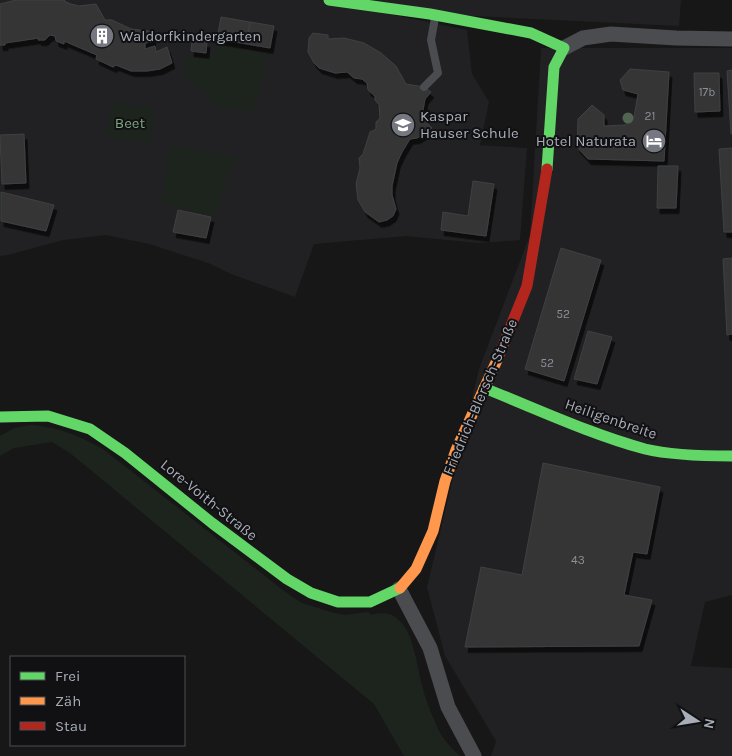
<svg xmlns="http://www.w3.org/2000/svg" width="732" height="756" font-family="Karla,sans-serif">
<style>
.built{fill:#212123}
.green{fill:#1d241e}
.building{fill:#353536;stroke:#3f4043;filter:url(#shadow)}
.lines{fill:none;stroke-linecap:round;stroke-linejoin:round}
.lane{stroke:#4b4c50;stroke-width:8}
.street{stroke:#4b4c50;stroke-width:15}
.fast{stroke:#63d668;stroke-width:11}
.slow{stroke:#ff974d;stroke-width:11}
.jam{stroke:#b3261e;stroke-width:11}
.tree{fill:#506451}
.labels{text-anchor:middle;stroke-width:4;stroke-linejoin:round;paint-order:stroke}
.number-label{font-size:12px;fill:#8b8f98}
.poi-label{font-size:15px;fill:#a8adb8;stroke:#111113;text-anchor:start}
.park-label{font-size:15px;fill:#7fa381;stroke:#111113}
.street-label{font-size:15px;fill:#a8adb8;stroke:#111113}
</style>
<defs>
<filter id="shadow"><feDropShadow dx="3" dy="5.5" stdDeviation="0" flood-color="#0009"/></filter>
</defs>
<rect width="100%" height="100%" fill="#171717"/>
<g class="built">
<polygon points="0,0 321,0 467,30 472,74 489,102 480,145 527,148 520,240 479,243 406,236 314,244 295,297 231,274 208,263 149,244 106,235 63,240 8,255 0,256"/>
<polygon points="332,0 681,0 679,26 430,14"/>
<polygon points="541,48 732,48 732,595 705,602 691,666 732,668 732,756 491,756 496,741 445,656 427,587 479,369 530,235"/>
</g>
<g class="green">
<path d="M 217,44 L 267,54 L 255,112 L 213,105 C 203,90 199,86 182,80 L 186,71 L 187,57 L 211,59 L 213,56 Z"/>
<polygon points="112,102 155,109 149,143 106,136"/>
<polygon points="172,145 237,157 225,184 215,217 162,203 166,168"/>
<path d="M 31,425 C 61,428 77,435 103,449 L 284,591 L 302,603 L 334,613 L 345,615 L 368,612 L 371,615 C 412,603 415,659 422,685 C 425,698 430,710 435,722 C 440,736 449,746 460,756 L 404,756 L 374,704 L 70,453 L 52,442 L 14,448 L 0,456 L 0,436 L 14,428 Z"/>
</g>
<g class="building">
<polygon points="16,0 65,0 64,1 71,4 79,6 96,4 105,20 112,20 131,29 149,31 153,38 152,42 145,43 145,49 155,46 156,52 167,47 172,63 160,69 147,71 131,71 116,65 113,67 96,59 97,55 64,41 64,44 56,41 55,36 50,35 45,40 38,40 39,38 5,43 5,45 0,45 0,4"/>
<polygon points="221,17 250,22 247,44 217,39"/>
<polygon points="250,22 274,26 270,48 247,44"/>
<polygon points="313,33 328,35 328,39 344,38 364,43 381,53 396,66 406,84 424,87 431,92 425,99 423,110 425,121 432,128 424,134 417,138 410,139 402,152 397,163 392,186 392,195 396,209 393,216 387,220 379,222 365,212 358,200 356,184 360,168 359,158 363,154 370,132 376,129 376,122 380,118 379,105 375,100 375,96 368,90 367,83 362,79 354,78 347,72 335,73 319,68 314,63 308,52 309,38"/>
<polygon points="192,41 207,42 206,53 191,51"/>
<polygon points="630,69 669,72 664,161 588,159 577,147 578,119 592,105 604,115 604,126 625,125 634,117 638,94 623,90 620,80"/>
<polygon points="732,70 732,134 731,134 727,71"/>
<polygon points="694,73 719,73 720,111 695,112"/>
<polygon points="24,134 26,183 2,184 0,135"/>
<polygon points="732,148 732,232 724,232 719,149"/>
<polygon points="658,166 678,166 676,208 657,208"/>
<polygon points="473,181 494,184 486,236 441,230 443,212 468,216"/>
<polygon points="1,192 54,205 46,231 1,221"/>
<polygon points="178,210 211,217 206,238 173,232"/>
<polygon points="561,248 601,260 564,381 525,369"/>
<polygon points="732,258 732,334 727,335 723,259"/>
<polygon points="588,331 612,337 597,384 574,379"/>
<polygon points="543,463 660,487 647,554 633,552 624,595 652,600 639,646 465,647 481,567 522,575"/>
</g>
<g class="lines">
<polyline class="lane" points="424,87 438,73 431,40 435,18"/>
<g class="street">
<polyline points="564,48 583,38 611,34 676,38 732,39"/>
<polyline points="399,589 430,648 448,707 474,756"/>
</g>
<g class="fast">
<polyline points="329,0 430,14 531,33 564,48 554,67 547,169"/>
<path d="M 484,388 C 537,409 590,434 645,449 C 670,455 706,456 732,456"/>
<polyline points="0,417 48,416 90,429 125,453 212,523 287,579 311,593 338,602 370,602 400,588"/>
</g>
<polyline class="slow" points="400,588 416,569 433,531 445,481 456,450 498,358"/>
<polyline class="jam" points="498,358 527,286 547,169"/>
</g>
<circle class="tree" cx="628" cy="118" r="5.5"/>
<defs>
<g id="building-disc" transform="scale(1.25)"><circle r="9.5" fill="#757880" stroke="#111113"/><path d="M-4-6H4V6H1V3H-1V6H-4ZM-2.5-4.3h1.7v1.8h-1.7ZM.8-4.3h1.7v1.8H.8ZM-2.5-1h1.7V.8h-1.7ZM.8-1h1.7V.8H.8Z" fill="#fff"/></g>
<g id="school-disc" transform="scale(1.25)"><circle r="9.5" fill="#757880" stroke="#111113"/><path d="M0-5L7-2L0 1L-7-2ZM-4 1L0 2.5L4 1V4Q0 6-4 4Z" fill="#fff"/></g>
<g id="hotel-disc" transform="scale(1.25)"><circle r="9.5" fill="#757880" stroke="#111113"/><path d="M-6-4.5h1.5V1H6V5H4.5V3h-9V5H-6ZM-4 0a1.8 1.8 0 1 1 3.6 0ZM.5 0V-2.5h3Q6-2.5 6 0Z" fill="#fff"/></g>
</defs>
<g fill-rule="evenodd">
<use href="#building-disc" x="102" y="36"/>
<use href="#school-disc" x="403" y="125"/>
<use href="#hotel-disc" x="654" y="141"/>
</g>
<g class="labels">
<g class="number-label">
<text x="707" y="96">17b</text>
<text x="650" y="120">21</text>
<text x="563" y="318">52</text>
<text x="547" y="367">52</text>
<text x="578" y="564">43</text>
</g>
<g class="poi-label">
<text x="120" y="41">Waldorfkindergarten</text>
<text x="420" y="121">Kaspar<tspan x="420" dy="17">Hauser Schule</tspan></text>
<text x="636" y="146" text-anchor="end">Hotel Naturata</text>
</g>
<g class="park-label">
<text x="130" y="128">Beet</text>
</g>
<g class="street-label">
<text transform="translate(480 397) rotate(-67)" y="5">Friedrich-Blersch-Straße</text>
<text transform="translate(611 419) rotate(19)" y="5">Heiligenbreite</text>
<text transform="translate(209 500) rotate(39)" y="5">Lore-Voith-Straße</text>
</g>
</g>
<rect x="10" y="656" width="175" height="90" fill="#111113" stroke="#4d4f55"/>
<rect x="20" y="672" width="25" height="8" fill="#63d668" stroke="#4d4f55"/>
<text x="55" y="681" font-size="15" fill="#a8adb8">Frei</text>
<rect x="20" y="697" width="25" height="8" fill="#ff974d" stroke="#4d4f55"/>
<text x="55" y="706" font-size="15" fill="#a8adb8">Zäh</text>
<rect x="20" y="722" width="25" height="8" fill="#b3261e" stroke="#4d4f55"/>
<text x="55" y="731" font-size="15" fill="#a8adb8">Stau</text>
<g transform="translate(697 721) rotate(102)" stroke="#111113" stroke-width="4" paint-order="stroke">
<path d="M0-4L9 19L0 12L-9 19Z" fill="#a8adb8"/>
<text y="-8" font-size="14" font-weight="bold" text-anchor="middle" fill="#a8adb8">N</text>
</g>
</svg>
